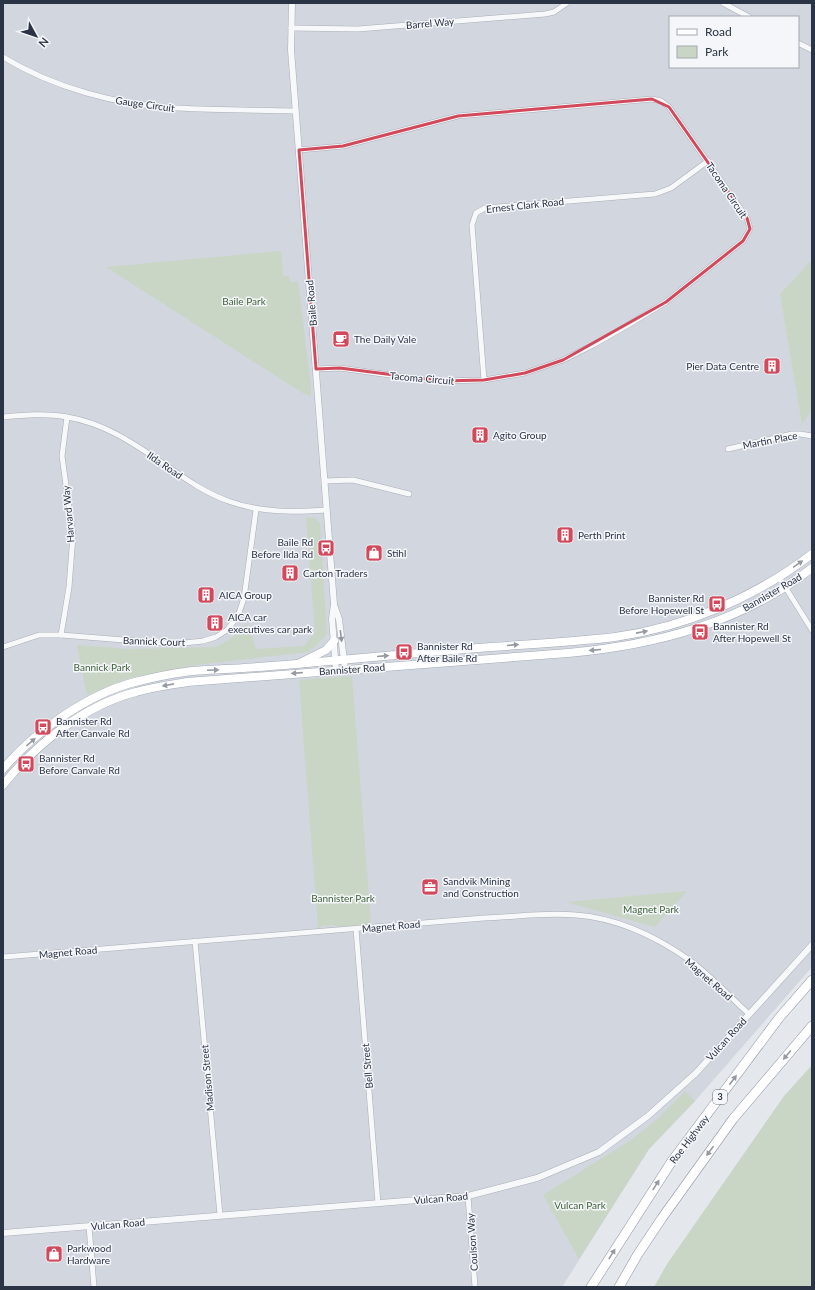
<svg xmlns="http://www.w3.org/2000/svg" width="815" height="1290" font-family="Lato,sans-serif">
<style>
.built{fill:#d2d6de;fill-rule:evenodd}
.green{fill:#c9d6c5}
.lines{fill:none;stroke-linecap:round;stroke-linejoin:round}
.minor-casing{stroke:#a9aeb7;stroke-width:6}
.tertiary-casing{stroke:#a9aeb7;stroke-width:7}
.primary-casing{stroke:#a3abb8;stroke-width:9}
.motorway-casing{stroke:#8b94a3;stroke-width:10}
.minor{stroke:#f7f8fa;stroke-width:5}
.tertiary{stroke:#f7f8fa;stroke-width:6}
.primary{stroke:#fff;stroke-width:8}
.motorway{stroke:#fff;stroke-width:9}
.oneway{fill:#959aa2}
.oneway2{fill:#9196a0}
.marked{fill:none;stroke:#d1495b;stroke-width:3;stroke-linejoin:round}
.labels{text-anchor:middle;stroke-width:3;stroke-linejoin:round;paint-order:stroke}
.shield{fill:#f4f6f9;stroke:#676e7b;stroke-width:1}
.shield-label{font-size:9px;font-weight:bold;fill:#2b3445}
.street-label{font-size:10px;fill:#2b3445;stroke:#f4f6f9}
.park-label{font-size:10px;fill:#3f6138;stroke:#f4f6f9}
.poi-label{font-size:10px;fill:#2b3445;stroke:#f4f6f9;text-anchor:start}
</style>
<rect width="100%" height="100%" fill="#e4e7ec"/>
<path class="built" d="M 3,3 L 812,3 L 812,967 L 695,1101 L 649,1149 L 562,1287 L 3,1287 ZM 670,17 L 798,17 L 798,67 L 670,67 Z"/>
<g class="green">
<polygon points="281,251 283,276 289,276 290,282 298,281 311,386 311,397 301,392 106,267"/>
<polygon points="812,260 812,410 802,424 780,294"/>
<polygon points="306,517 315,518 320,523 327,634 309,652 196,665 129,678 87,695 77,645 129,649 216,647 235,636 247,623 256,649 304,646 315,632"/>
<polygon points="352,676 371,924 337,927 334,925 322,926 318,928 299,680"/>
<polygon points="687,891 655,927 566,902"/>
<polygon points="812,1065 812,1287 654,1287 667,1264 784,1096"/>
<polygon points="685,1091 695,1101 649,1149 579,1259 543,1195 631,1140 655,1121"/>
</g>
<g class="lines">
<g class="minor-casing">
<g id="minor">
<polyline points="723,3 749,17"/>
<polyline points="291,28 358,29 545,14 554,12 567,3"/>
<polyline points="798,43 812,50"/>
<path d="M 3,57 C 54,88 117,105 177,108 C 216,110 256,110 295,111"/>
<polyline points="299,150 343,146 458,116 652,99 661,101 669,107 747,218 750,229 743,241 666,302 628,325 593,345 563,360 525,373 484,380 441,381 397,376 340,368 316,369"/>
<polyline points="484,380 472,225 476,213 485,208 655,194 671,188 708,161"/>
<path d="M 3,417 C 24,415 46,413 67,417 C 105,423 136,445 167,466 C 187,480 207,494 231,502 C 263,513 294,512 327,510"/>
<polyline points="728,449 792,434 800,434 812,436"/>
<polyline points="325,481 353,480 409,494"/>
<polyline points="779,577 812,630"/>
<polyline points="61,635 69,587 73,536 62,456 67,417"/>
<polyline points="3,647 39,635 61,635 175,644 203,641 216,637 227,630 238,616 244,598 256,510"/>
<polyline points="356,929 378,1203"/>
<polyline points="195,941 220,1215"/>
<path d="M 3,957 L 484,918 C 514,917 546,912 576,915 C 616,918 655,936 688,959 C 710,975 729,996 749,1014"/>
<polyline points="468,1196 475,1287"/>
<polyline points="89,1226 94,1287"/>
</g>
</g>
<g class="tertiary-casing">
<g id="tertiary">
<polyline points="292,3 291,50 334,604 332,619 336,670"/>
<polyline points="334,605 339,619 345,669"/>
<polyline points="3,1233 468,1196 537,1178 599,1152 648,1116 696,1073 812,945"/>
</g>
</g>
<g class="primary-casing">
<g id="primary">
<polyline points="300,663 326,650 334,641"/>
<path d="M 3,769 C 34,732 88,694 135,682 C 151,678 169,674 185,672 C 198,670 211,670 224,669 C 249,668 273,666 297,664 C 362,658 426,652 491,647 C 532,644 574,642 615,637 C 686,627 756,597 812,554"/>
<path d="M 3,785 C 36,744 85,705 136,692 C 153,687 170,685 187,682 L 568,653 C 656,645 741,623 812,568"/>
</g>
</g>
<g class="motorway-casing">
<g id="motorway">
<polyline points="591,1287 672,1161 779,1018 812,980"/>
<polyline points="619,1287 638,1254 662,1218 733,1119 812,1026"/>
</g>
</g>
<use href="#minor" class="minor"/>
<use href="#tertiary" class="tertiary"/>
<use href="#primary" class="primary"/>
<use href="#motorway" class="motorway"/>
</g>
<defs><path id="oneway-solid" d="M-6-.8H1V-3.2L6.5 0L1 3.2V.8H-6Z"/></defs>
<g class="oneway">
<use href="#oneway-solid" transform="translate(798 564) rotate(-35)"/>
<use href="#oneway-solid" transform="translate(642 632) rotate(-11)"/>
<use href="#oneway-solid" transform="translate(513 645) rotate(-5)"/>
<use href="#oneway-solid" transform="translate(595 650) rotate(175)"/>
<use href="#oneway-solid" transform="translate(383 656) rotate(-5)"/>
<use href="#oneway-solid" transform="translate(213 670) rotate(-3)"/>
<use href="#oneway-solid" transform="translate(297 673) rotate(175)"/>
<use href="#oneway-solid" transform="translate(168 685) rotate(169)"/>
<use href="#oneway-solid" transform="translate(31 742) rotate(-41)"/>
<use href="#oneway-solid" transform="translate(787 1055) rotate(130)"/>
<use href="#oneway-solid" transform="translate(733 1080) rotate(-53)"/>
<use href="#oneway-solid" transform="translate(710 1151) rotate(126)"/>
<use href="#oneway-solid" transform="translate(656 1185) rotate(-57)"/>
<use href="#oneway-solid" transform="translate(612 1254) rotate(-58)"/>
</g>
<use class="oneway2" href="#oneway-solid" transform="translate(341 636) rotate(83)"/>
<path class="marked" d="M 652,99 L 669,107 L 747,218 L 750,229 L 743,241 L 666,302 L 563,360 L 525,373 L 484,380 L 441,381 L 340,368 L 316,369 L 299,150 L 343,146 L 458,116 Z"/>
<defs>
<g id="cafe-square" transform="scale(0.9)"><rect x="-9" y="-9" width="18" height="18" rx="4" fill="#d1495b" stroke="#f4f6f9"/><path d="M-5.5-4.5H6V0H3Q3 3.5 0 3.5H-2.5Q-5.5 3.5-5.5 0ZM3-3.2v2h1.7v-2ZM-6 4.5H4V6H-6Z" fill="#fff"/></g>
<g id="building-square" transform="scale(0.9)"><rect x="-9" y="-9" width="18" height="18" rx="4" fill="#d1495b" stroke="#f4f6f9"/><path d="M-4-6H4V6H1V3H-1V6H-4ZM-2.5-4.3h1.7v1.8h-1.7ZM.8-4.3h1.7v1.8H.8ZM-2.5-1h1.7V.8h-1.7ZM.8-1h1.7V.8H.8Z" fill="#fff"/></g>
<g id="bus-square" transform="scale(0.9)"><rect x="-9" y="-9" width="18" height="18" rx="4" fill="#d1495b" stroke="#f4f6f9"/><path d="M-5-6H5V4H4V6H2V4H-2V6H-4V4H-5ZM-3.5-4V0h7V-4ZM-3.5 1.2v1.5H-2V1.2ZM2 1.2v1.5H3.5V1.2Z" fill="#fff"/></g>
<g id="shop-square" transform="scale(0.9)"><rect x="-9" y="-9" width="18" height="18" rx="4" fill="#d1495b" stroke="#f4f6f9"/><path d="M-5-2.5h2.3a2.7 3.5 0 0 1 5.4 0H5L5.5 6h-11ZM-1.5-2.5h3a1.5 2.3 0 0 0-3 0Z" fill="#fff"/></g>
<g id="office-square" transform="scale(0.9)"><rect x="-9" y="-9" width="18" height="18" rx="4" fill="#d1495b" stroke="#f4f6f9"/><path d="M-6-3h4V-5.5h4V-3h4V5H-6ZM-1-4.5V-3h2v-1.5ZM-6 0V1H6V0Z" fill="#fff"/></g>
</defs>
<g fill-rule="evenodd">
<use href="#cafe-square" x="341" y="339"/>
<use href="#building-square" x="772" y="366"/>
<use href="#building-square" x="480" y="435"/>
<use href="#building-square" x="565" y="535"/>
<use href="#bus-square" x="326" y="548"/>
<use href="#shop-square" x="374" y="553"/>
<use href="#building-square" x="290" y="573"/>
<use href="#building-square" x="206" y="595"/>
<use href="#bus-square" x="717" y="604"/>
<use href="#building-square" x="215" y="623"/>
<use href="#bus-square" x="700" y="632"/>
<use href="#bus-square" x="404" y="652"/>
<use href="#bus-square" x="43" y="727"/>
<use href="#bus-square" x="26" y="764"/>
<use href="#office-square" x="430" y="887"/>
<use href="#shop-square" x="54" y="1254"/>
</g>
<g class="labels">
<rect class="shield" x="713" y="1090" width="14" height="14" rx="3"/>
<g class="shield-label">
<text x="720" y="1100">3</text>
</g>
<g class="street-label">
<text transform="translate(430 23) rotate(-5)" y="4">Barrel Way</text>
<text transform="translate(145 104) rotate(8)" y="4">Gauge Circuit</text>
<text transform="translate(727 190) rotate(56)" y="4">Tacoma Circuit</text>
<text transform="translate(525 205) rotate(-6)" y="4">Ernest Clark Road</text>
<text transform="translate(311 303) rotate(-95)" y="4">Baile Road</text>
<text transform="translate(422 378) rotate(5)" y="4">Tacoma Circuit</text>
<text transform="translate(770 440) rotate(-11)" y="4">Martin Place</text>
<text transform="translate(165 465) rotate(34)" y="4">Ilda Road</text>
<text transform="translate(68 514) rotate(-95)" y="4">Harvard Way</text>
<text transform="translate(772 592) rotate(-30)" y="4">Bannister Road</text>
<text transform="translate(154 641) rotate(2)" y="4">Bannick Court</text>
<text transform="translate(352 669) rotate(-4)" y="4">Bannister Road</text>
<text transform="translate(391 926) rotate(-5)" y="4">Magnet Road</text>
<text transform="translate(68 952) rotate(-5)" y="4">Magnet Road</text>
<text transform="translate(709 979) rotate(41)" y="4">Magnet Road</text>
<text transform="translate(726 1039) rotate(-48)" y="4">Vulcan Road</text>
<text transform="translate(367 1066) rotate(-95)" y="4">Bell Street</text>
<text transform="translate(207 1078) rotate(-95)" y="4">Madison Street</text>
<text transform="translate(689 1139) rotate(-53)" y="4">Roe Highway</text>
<text transform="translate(441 1198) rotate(-5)" y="4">Vulcan Road</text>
<text transform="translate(118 1224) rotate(-5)" y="4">Vulcan Road</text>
<text transform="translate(472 1242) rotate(-94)" y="4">Coulson Way</text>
</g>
<g class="park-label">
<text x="244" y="305">Baile Park</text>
<text x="102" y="671">Bannick Park</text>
<text x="343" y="902">Bannister Park</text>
<text x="651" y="913">Magnet Park</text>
<text x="580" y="1209">Vulcan Park</text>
</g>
<g class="poi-label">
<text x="354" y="343">The Daily Vale</text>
<text x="759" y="370" text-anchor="end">Pier Data Centre</text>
<text x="493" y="439">Agito Group</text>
<text x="578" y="539">Perth Print</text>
<text x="313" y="546" text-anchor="end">Baile Rd<tspan x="313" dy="12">Before Ilda Rd</tspan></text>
<text x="387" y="557">Stihl</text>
<text x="303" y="577">Carton Traders</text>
<text x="219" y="599">AICA Group</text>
<text x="704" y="602" text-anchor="end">Bannister Rd<tspan x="704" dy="12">Before Hopewell St</tspan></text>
<text x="228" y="621">AICA car<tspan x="228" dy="12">executives car park</tspan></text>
<text x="713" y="630">Bannister Rd<tspan x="713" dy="12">After Hopewell St</tspan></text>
<text x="417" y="650">Bannister Rd<tspan x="417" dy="12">After Baile Rd</tspan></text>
<text x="56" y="725">Bannister Rd<tspan x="56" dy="12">After Canvale Rd</tspan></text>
<text x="39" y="762">Bannister Rd<tspan x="39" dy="12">Before Canvale Rd</tspan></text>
<text x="443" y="885">Sandvik Mining<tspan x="443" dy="12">and Construction</tspan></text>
<text x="67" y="1252">Parkwood<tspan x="67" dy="12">Hardware</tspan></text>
</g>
</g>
<rect width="815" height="1290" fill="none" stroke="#2b3445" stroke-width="8"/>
<rect x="669" y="16" width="130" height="52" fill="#f4f6f9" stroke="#a4a8b1"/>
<rect x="677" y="29" width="20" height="6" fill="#ffffff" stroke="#a4a8b1"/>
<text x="705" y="36" font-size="12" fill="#2b3445">Road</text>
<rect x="677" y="46" width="20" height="12" fill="#c9d6c5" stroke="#a4a8b1"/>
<text x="705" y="56" font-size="12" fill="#2b3445">Park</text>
<g transform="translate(36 36) rotate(130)" stroke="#f4f6f9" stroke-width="3" paint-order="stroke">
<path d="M0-3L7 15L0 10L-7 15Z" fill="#2b3445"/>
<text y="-6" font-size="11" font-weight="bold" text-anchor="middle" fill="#2b3445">N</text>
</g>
</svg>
